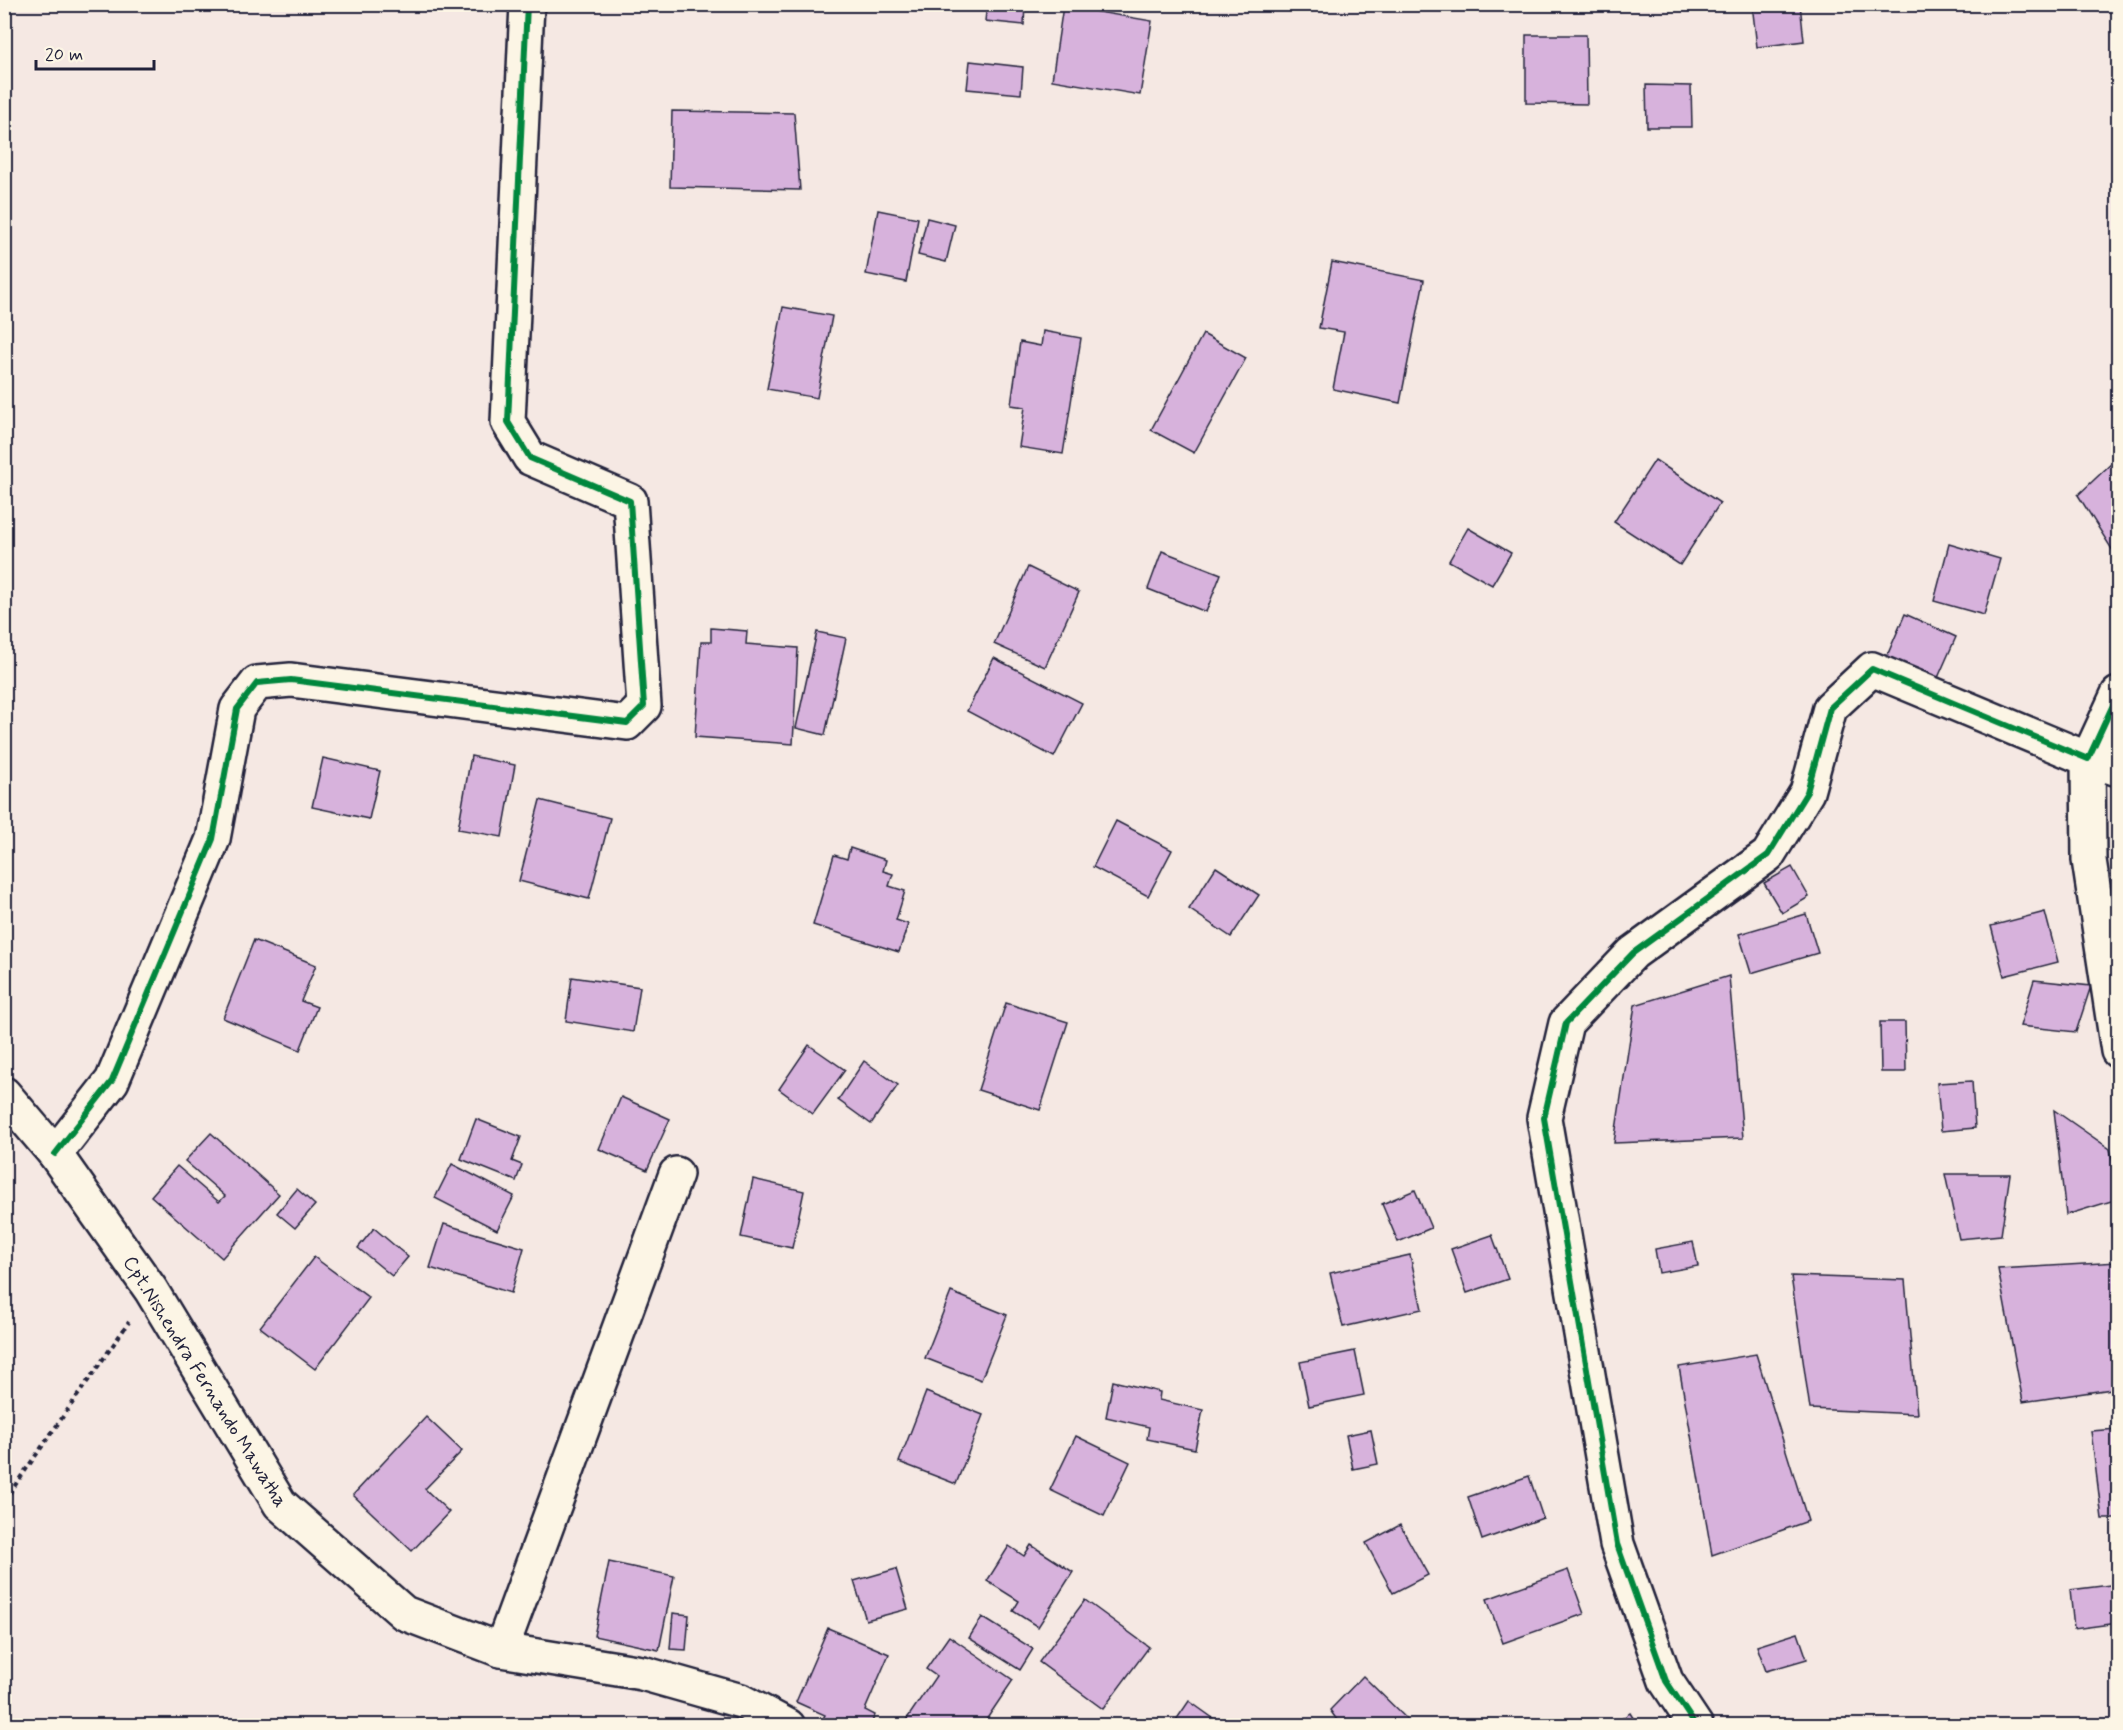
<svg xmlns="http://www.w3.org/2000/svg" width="2123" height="1730" font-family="Mynerve,sans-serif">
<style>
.building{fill:#d7b2dc;stroke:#22223b;stroke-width:1.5}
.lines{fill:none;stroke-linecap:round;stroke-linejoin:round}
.minor-casing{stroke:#22223b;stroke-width:38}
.path{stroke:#22223b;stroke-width:4;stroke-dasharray:4.5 4.5;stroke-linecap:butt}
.minor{stroke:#fcf5e5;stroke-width:33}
.cycleway-casing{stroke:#fcf5e5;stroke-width:10}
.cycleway{stroke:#00873e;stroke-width:6}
.labels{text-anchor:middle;stroke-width:4.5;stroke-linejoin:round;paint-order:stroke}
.street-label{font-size:20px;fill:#22223b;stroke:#fcf5e5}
</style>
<rect width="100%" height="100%" fill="#f5e8e3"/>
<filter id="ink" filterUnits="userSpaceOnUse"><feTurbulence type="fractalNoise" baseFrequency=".0167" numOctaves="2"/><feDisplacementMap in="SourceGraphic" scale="12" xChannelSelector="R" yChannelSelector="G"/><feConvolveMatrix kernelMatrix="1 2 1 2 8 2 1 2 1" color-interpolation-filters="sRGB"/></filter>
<g filter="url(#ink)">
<g class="building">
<polygon points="987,4 1025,4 1024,25 985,21"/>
<polygon points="1752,4 1800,4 1804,41 1757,47"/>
<polygon points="1063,6 1152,21 1140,95 1052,80"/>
<polygon points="1526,35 1586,35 1587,104 1526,103"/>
<polygon points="970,61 1023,67 1021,94 967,89"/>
<polygon points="1646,85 1691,86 1692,127 1647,127"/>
<polygon points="672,111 794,113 800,190 670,187"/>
<polygon points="878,210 918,218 906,282 866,274"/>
<polygon points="927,218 955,225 946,262 918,255"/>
<polygon points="1332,262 1424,280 1400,403 1333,389 1344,332 1319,328"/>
<polygon points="783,307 832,316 817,398 767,389"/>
<polygon points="1043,331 1081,338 1063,454 1019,447 1025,407 1011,405 1020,342 1041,346"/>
<polygon points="1203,334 1246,358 1194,453 1151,430"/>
<polygon points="1655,460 1720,503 1680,565 1614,522"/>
<polygon points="2113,462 2118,466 2118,559 2078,495"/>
<polygon points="1468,528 1511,553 1492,585 1449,561"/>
<polygon points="1949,544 2000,559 1984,615 1934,601"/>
<polygon points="1162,551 1221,574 1206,612 1148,589"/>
<polygon points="1028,567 1079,592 1045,667 994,644"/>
<polygon points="1905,614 1956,637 1937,680 1887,656"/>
<polygon points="711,628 747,631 746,644 798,648 793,744 695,737 701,642 711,642"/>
<polygon points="817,632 846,638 825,735 796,728"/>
<polygon points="994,658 1082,703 1054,757 967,711"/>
<polygon points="471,756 515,765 502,837 458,829"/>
<polygon points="323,758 380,771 369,819 312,807"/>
<polygon points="540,800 610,818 589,899 519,881"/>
<polygon points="1116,821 1172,850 1148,896 1093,867"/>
<polygon points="850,848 886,860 883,871 893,874 889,886 905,891 896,920 908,924 899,952 813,925 834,855 847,859"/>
<polygon points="1216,867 1259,895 1231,937 1189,909"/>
<polygon points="1792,867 1809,897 1782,913 1764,883"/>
<polygon points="2045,912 2058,962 2004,976 1991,926"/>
<polygon points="1806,914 1818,953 1751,973 1739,934"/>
<polygon points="254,940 316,965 301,1001 317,1007 300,1050 223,1018"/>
<polygon points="1729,976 1743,1138 1614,1143 1635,1005"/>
<polygon points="572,977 640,987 633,1032 566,1021"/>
<polygon points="2034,980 2091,986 2076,1032 2020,1026"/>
<polygon points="1006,1003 1068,1022 1040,1110 978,1090"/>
<polygon points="1880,1022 1905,1022 1906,1072 1881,1072"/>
<polygon points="809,1045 845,1070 813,1114 779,1089"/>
<polygon points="864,1061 898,1085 871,1124 838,1100"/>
<polygon points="1972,1081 1975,1128 1941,1131 1937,1083"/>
<polygon points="621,1097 670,1119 647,1170 599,1149"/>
<polygon points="2054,1110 2110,1149 2118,1185 2118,1199 2066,1215"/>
<polygon points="476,1119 521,1137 512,1161 522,1165 516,1181 461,1159"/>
<polygon points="211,1133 279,1194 222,1258 151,1196 177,1166 219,1202 225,1196 185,1161"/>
<polygon points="452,1164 514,1196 497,1230 435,1198"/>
<polygon points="1945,1174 2010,1174 2001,1235 1959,1239"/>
<polygon points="753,1179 804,1191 792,1248 741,1237"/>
<polygon points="297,1189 315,1205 295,1228 277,1213"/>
<polygon points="1415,1190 1431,1228 1398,1242 1382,1204"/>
<polygon points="444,1224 524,1248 511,1293 430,1268"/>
<polygon points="374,1228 408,1257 392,1276 358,1248"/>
<polygon points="1492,1235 1508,1279 1467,1293 1451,1249"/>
<polygon points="1693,1242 1698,1266 1659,1273 1655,1249"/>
<polygon points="1410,1255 1422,1309 1343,1327 1330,1273"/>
<polygon points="314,1257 369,1298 315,1369 260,1327"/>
<polygon points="2118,1262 2118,1388 2023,1402 1998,1269"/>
<polygon points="1791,1276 1905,1280 1917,1414 1810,1409"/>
<polygon points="951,1292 1007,1315 981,1380 925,1358"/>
<polygon points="1355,1351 1364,1395 1309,1406 1300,1362"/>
<polygon points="1756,1354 1808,1521 1712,1555 1679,1367"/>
<polygon points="1113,1381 1160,1392 1159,1400 1203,1410 1195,1449 1147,1439 1149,1427 1106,1417"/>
<polygon points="926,1392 983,1415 956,1484 899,1462"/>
<polygon points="426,1417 462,1451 425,1489 449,1512 412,1551 353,1495"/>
<polygon points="2118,1429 2118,1519 2102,1519 2091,1431"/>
<polygon points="1371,1430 1378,1464 1353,1469 1346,1435"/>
<polygon points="1076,1436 1130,1462 1104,1516 1050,1490"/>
<polygon points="1529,1476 1543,1518 1482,1540 1468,1497"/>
<polygon points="1400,1525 1428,1575 1393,1593 1366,1543"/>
<polygon points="1031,1545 1073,1572 1038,1627 1013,1611 1019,1601 987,1581 1009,1546 1024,1556"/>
<polygon points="609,1562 674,1576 659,1650 594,1636"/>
<polygon points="896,1569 908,1609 866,1620 854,1581"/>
<polygon points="1568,1570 1584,1614 1503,1643 1487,1599"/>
<polygon points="2118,1584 2118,1623 2074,1629 2070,1590"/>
<polygon points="1085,1600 1149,1647 1103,1709 1039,1662"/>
<polygon points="673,1613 689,1615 686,1650 670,1649"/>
<polygon points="982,1617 1033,1649 1020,1670 969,1638"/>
<polygon points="828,1628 889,1654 865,1710 875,1715 870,1726 823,1726 820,1724 825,1715 796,1702"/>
<polygon points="1798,1633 1807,1659 1766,1671 1757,1646"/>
<polygon points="949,1636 1013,1680 982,1726 902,1726 936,1676 926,1669"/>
<polygon points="1363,1676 1411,1723 1409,1726 1341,1726 1330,1710"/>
<polygon points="1189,1701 1224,1726 1172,1726"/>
<polygon points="1630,1713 1638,1726 1611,1726"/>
</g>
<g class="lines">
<g class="minor-casing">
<g id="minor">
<polyline points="2118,769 2088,759 2089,860 2118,1051"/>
<polyline points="4,1094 55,1154 151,1290 280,1504 404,1613 501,1650 642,1673 741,1701 788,1726"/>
<polyline points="55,1154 112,1081 213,839 237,709 257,683 291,680 627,723 644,706 630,501 530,458 508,422 527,4"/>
<polyline points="501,1650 676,1174"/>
<polyline points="1696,1726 1666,1681 1617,1544 1544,1118 1566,1023 1633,953 1768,855 1807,792 1830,708 1872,669 2088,759 2118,694"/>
</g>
</g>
<polyline class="path" points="4,1501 129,1322"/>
<use href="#minor" class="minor"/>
<g class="cycleway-casing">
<g id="cycleway">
<polyline points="55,1154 112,1081 213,839 237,709 257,683 291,680 627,723 644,706 630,501 530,458 508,422 527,4"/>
<polyline points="1696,1726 1666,1681 1617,1544 1544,1118 1566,1023 1633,953 1768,855 1807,792 1830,708 1872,669 2088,759 2118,694"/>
</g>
</g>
<use href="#cycleway" class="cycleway"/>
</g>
</g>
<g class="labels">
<g class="street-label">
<text transform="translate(206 1381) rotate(58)" y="7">Cpt.Nishendra Fernando Mawatha</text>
</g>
</g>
<rect width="2123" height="1730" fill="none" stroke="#fcf5e5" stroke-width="24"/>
<rect x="12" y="12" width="2099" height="1706" fill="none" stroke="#22223b" stroke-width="2" filter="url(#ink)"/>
<path d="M36 60v9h118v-9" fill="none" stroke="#22223b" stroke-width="3"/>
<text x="45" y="60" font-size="18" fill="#22223b" stroke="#fcf5e5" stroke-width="4.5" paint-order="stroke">20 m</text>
</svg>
